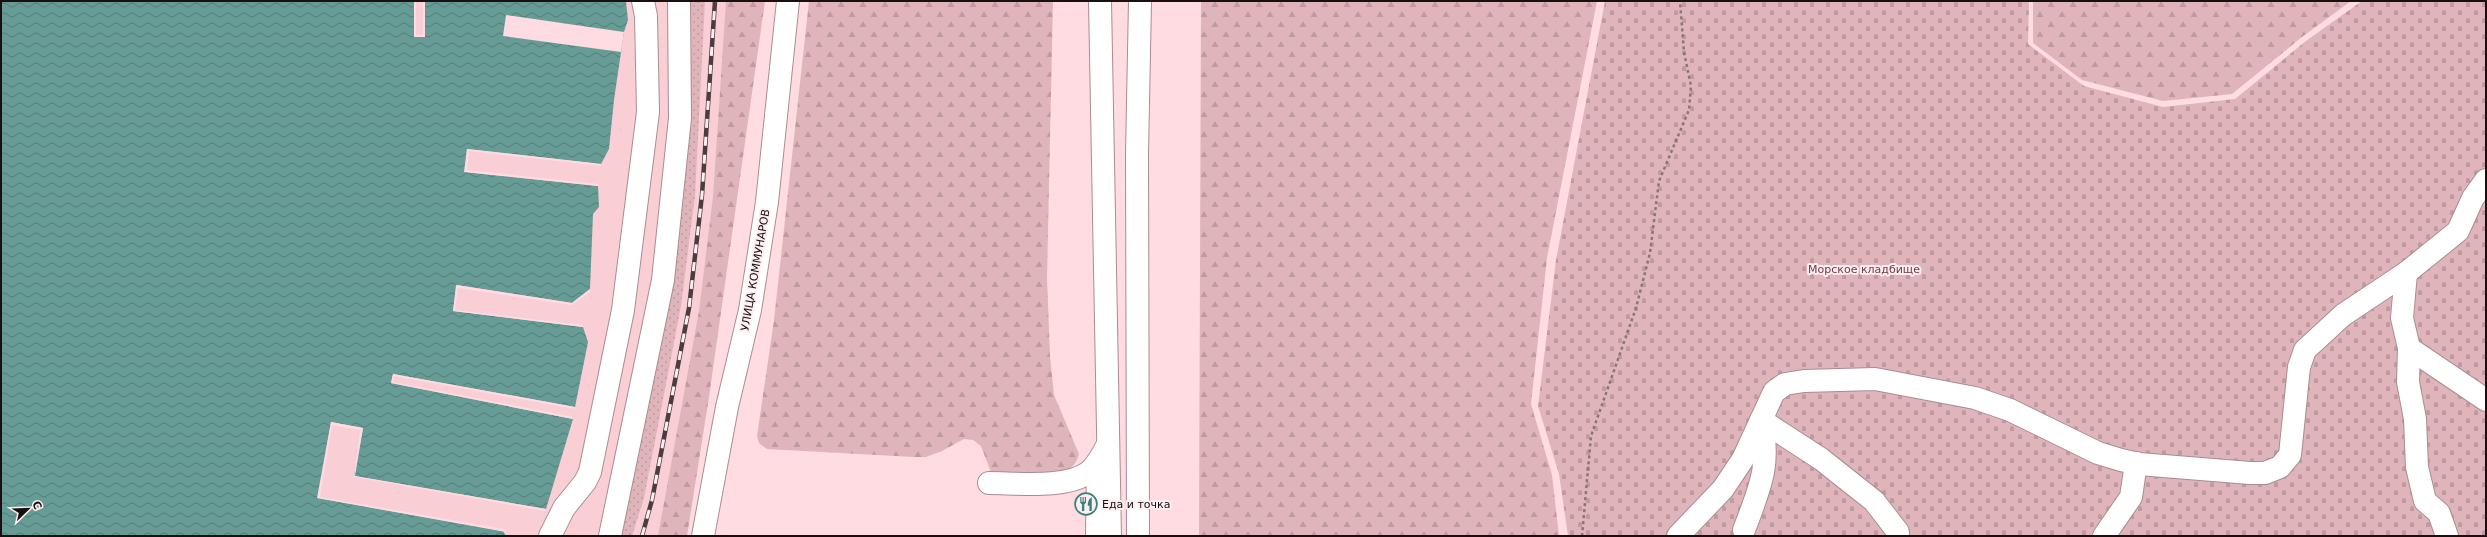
<svg xmlns="http://www.w3.org/2000/svg" width="2487" height="537" font-family="'DejaVu Sans',sans-serif">
<style>
.built{fill:#f9cfd5}
.grass{fill:url(#grass-dots)}
.forest{fill:url(#forest-firs)}
.cemetery{fill:url(#cemetery-stones)}
.water{fill:url(#water-waves)}
.pier{fill:#fedce1}
.lines{fill:none;stroke-linecap:round;stroke-linejoin:round}
.minor-casing{stroke:#aa8c90;stroke-width:24}
.highway-casing{stroke:#aa8c90;stroke-width:24}
.path{stroke:#8a7477;stroke-width:2.5;stroke-dasharray:3 3;stroke-linecap:butt}
.minor{stroke:#fff;stroke-width:22}
.highway{stroke:#fff;stroke-width:22}
.rail-casing{stroke:#4c3c3e;stroke-width:4.5}
.rail{stroke:#fdeff1;stroke-width:3;stroke-dasharray:9;stroke-linecap:butt}
.labels{text-anchor:middle;stroke-width:4;stroke-linejoin:round;paint-order:stroke}
.park-label{font-size:11px;fill:#763845;stroke:#fdeff1}
.street-label{font-size:11px;fill:#190e10;stroke:#fdeff1}
.poi-label{font-size:11px;fill:#190e10;stroke:#fdeff1;text-anchor:start}
</style>
<defs>
<pattern id="grass-dots" width="8" height="8" patternUnits="userSpaceOnUse"><rect width="8" height="8" fill="#dfb5bb"/><path d="M2 2h.1M6 6h.1" fill="none" stroke="#bf9aa0" stroke-width="1.8" stroke-linecap="round"/></pattern>
<pattern id="forest-firs" width="22" height="20" patternUnits="userSpaceOnUse"><rect width="22" height="20" fill="#dfb5bb"/><path d="M5 1l3.5 6h-7zM16 11l3.5 6h-7z" fill="#bf9aa0"/></pattern>
<pattern id="cemetery-stones" width="16" height="16" patternUnits="userSpaceOnUse"><rect width="16" height="16" fill="#dfb5bb"/><path d="M2 7V4a2 2 0 0 1 4 0v3zM10 15v-3a2 2 0 0 1 4 0v3z" fill="#bf9aa0"/></pattern>
<pattern id="water-waves" width="16" height="10" patternUnits="userSpaceOnUse"><rect width="16" height="10" fill="#669c95"/><path d="M0 5q4-4 8 0t8 0" fill="none" stroke="#537e78"/></pattern>
</defs>
<rect width="100%" height="100%" fill="#fedce1"/>
<g class="built">
<rect x="414" y="1" width="11" height="36"/>
<polygon points="626,1 756,1 680,536 506,536 503,531 317,498 331,422 363,428 355,475 393,374 453,311 456,285 593,214 599,207 464,172 467,149 609,149 614,100 624,32 628,20"/>
</g>
<polygon class="grass" points="688,1 705,1 695,195 681,306 644,498 632,536 620,536 656,370 671,284"/>
<g class="forest">
<polygon points="726,1 765,1 709,397 687,536 658,536 699,311 713,197"/>
<path d="M 809,1 L 1053,1 L 1047,278 L 1050,356 L 1054,395 L 1079,454 C 1076,464 1072,469 1063,473 L 992,475 L 981,446 L 973,440 L 964,439 L 942,451 L 926,457 L 914,457 L 767,449 L 759,443 L 757,436 L 774,320 Z"/>
<polygon points="1201,1 1597,1 1547,258 1531,404 1552,475 1559,536 1199,536"/>
<polygon points="2033,1 2351,1 2302,37 2232,94 2163,101 2082,80 2033,43"/>
</g>
<polygon class="cemetery" points="1605,1 2029,1 2028,44 2084,86 2163,107 2235,99 2306,41 2362,1 2486,1 2486,536 1568,536 1559,474 1538,406 1556,260"/>
<polygon class="water" points="1,1 414,1 414,37 425,37 425,1 626,1 628,20 624,32 614,100 609,149 601,164 467,149 465,172 598,186 599,207 593,214 590,289 572,303 457,285 453,311 583,327 588,342 575,407 393,374 391,383 573,419 546,509 354,476 363,428 331,422 318,498 503,531 506,536 1,536"/>
<g class="pier">
<polygon points="414,1 416,1 416,35 423,35 423,1 425,1 425,37 414,37"/>
<polygon points="506,15 624,32 621,52 503,36"/>
<polygon points="467,149 601,164 601,166 469,151 467,170 598,184 598,186 464,172"/>
<polygon points="456,285 572,303 590,289 590,292 572,305 458,288 455,310 583,325 583,327 453,311"/>
<polygon points="393,374 575,407 575,409 394,376 393,382 573,417 573,419 391,383"/>
<polygon points="331,422 363,428 355,476 546,509 545,511 354,477 360,430 332,425 320,497 504,529 506,532 317,498"/>
</g>
<g class="lines">
<g class="minor-casing">
<g id="minor">
<polyline points="2406,273 2402,318 2409,348 2486,400"/>
<polyline points="2409,348 2408,382 2415,419 2417,467 2425,501 2439,513 2447,536"/>
<path d="M 989,483 C 1017,483 1067,489 1089,472 C 1097,465 1103,454 1108,444"/>
<path d="M 1744,530 C 1760,487 1771,466 1761,420 L 1821,459 L 1874,501 L 1898,532 L 1898,536"/>
<polyline points="550,536 564,508 585,482 590,472 623,310 648,112 646,16 643,1"/>
<polyline points="610,536 663,280 680,118 679,1"/>
<polyline points="703,536 727,407 750,310 767,202 788,1"/>
<polyline points="1097,536 1098,462"/>
<polyline points="1678,536 1723,489 1743,459 1774,392 1785,384 1804,381 1875,379 1975,398 2010,410 2098,453 2121,460 2139,464 2250,473 2265,473 2280,467 2290,455 2299,367 2305,350 2343,315 2406,273 2458,231 2473,198 2486,180"/>
<polyline points="2104,536 2131,497 2136,463"/>
</g>
</g>
<g class="highway-casing">
<g id="highway">
<polyline points="1100,1 1110,536"/>
<polyline points="1138,536 1137,154 1140,1"/>
</g>
</g>
<polyline class="path" points="1582,536 1591,436 1636,308 1650,253 1659,181 1689,110 1691,86 1684,52 1680,1"/>
<use href="#minor" class="minor"/>
<use href="#highway" class="highway"/>
<g class="rail-casing">
<polyline id="rail" points="642,536 652,500 689,308 702,195 715,1"/>
</g>
<use href="#rail" class="rail"/>
</g>
<defs>
<g id="restaurant-ring" transform="scale(1.15)"><circle r="9.5" fill="#fdeff1" stroke="#3b8179" stroke-width="1.5"/><path d="M-5-6h1v4h1v-4h1v4h1v-4h1v5L-1.5 .5V6h-2V.5L-5-1ZM5-6V6H3V1.5H1.5Q1.5-4 5-6Z" fill="#3b8179"/></g>
</defs>
<g fill-rule="evenodd">
<use href="#restaurant-ring" x="1086" y="504"/>
</g>
<g class="labels">
<g class="park-label">
<text x="1864" y="273">Морское кладбище</text>
</g>
<g class="street-label">
<text transform="translate(755 270) rotate(-80)" y="4">УЛИЦА КОММУНАРОВ</text>
</g>
<g class="poi-label">
<text x="1102" y="508">Еда и точка</text>
</g>
</g>
<rect width="2487" height="537" fill="none" stroke="#190e10" stroke-width="4"/>
<g transform="translate(28 509) rotate(67)" stroke="#fdeff1" stroke-width="3" paint-order="stroke">
<path d="M0-3L7 15L0 10L-7 15Z" fill="#190e10"/>
<text y="-6" font-size="11" font-weight="bold" text-anchor="middle" fill="#190e10">С</text>
</g>
</svg>
